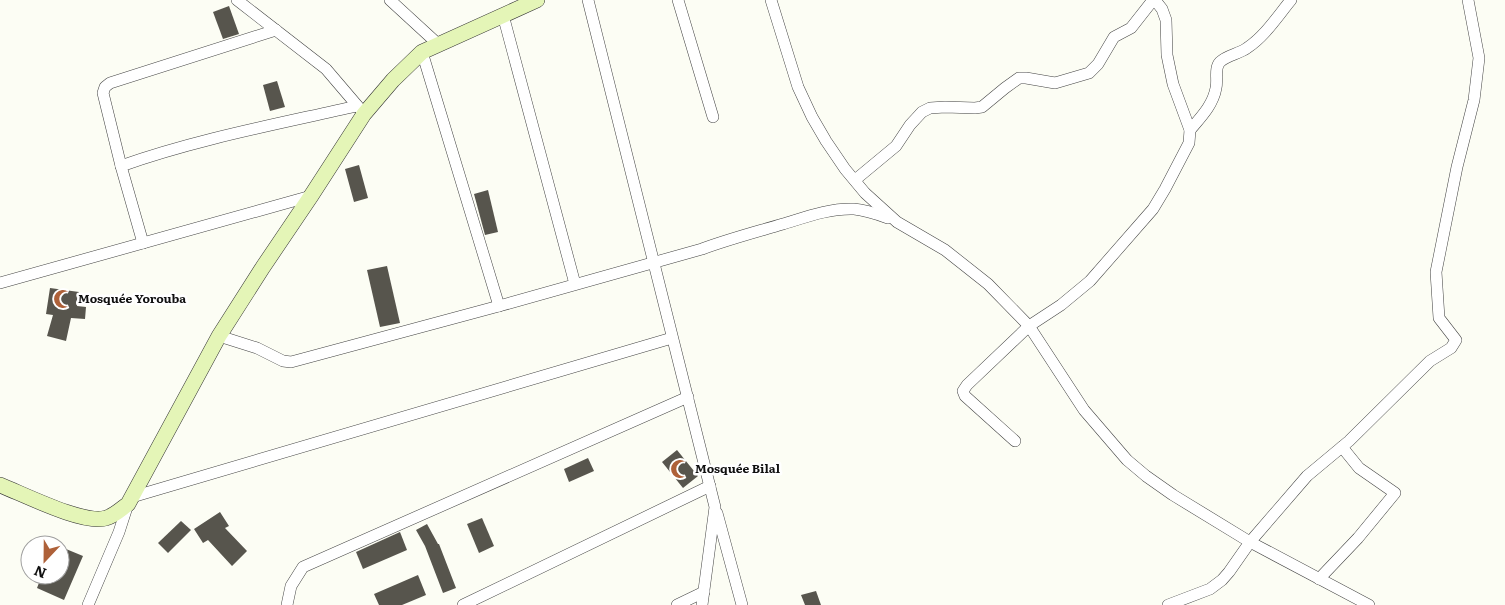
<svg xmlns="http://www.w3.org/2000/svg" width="1505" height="605" font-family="Literata,serif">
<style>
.building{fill:#57554d}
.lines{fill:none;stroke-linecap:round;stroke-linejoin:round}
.minor-casing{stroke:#434343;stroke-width:12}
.secondary-casing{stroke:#323232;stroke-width:16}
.minor{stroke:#fff;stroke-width:11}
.secondary{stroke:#e4f5b7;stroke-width:15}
.labels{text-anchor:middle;stroke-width:5;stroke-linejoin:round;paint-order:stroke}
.poi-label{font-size:12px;font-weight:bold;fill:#101010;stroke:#fff;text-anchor:start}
</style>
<rect width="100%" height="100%" fill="#fcfdf4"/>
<g class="building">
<polygon points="229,6 239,34 223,39 213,12"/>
<polygon points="277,81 285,107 270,111 263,85"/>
<polygon points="359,165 368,198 354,202 345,169"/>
<polygon points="488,190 498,232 485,235 474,194"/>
<polygon points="387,266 400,323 380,327 367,270"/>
<polygon points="50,288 79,292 77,306 86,307 85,319 71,318 66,341 47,336 53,315 46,314"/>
<polygon points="677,450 698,476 683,488 662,462"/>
<polygon points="588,458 594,471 569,482 564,469"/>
<polygon points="220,512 229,526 225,528 247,551 232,566 208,540 203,543 194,529"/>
<polygon points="482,518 494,546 479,553 467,524"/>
<polygon points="181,521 191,530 168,553 158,543"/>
<polygon points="427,524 438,544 439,544 456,588 443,593 425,546 416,530"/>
<polygon points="400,532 407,550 363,569 356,552"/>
<polygon points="66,549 83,556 64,600 37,588 42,575 60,575 60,563"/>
<polygon points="418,575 426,595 402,605 379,605 374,594"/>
<polygon points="816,591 821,605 805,605 801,595"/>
</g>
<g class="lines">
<g class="minor-casing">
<g id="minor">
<polyline points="237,0 326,69 361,110"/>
<polyline points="390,0 439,45"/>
<polyline points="588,0 715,507 702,605"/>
<polyline points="678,0 713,117"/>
<polyline points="771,0 798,87 812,117 826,141 845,169 865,193 897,222 945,250 988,284 1029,326 1084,410 1127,460 1146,476 1173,495 1250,542 1369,605"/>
<polyline points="503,15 575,284"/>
<polyline points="422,52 499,306"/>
<path d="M 1190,130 C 1201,117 1213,105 1216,88 C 1218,80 1214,68 1220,62 C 1227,55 1239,54 1247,48 C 1265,36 1277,17 1291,0"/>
<polyline points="121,166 103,93 105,87 110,83 276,30"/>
<polyline points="855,180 896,146 910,125 922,112 930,108 945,107 975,108 982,107 1005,88 1019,78 1026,78 1055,83 1089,73 1098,64 1114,37 1131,28 1153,0"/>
<path d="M 143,243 L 121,166 C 197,139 278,124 357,106"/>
<polyline points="0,283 311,196"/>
<path d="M 219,336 L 257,348 L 283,361 L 291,362 L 499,306 L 702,249 C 729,239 756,232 783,224 C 806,217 830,208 854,209 C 866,210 877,214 888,218"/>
<polyline points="1015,441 965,396 963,391 967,385 1029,326 1061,305 1090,281 1153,209 1165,189 1189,143 1190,130 1173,84 1167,55 1166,20 1162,9 1155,0"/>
<polyline points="132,497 672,338"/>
<polyline points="717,513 742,605"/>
<polyline points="1319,579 1358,538 1395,493 1359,468 1342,447"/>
<polyline points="88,605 119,532 128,504"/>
<polyline points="287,605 291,586 303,567 688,397"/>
<polyline points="463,605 710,486"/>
<polyline points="677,605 704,592"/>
<polyline points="1168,605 1210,589 1222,580 1229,572 1250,542 1307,476 1349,441 1430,361 1451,348 1456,340 1439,318 1436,272 1457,167 1474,100 1479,58 1468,0"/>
</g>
</g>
<g class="secondary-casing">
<path id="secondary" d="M 0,485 C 23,494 84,525 106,518 C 114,516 121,509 128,504 L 219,336 L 263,267 L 311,196 L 364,114 L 393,80 L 422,52 L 537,0"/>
</g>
<use href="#minor" class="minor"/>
<use href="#secondary" class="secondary"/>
</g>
<defs>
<g id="mosque-bare" transform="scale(1.5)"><path d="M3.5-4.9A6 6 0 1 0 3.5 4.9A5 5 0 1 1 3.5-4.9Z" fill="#ae6139" stroke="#fff" stroke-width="2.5" paint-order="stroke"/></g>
</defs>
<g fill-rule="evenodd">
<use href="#mosque-bare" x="63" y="299"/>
<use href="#mosque-bare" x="680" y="469"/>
</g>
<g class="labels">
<g class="poi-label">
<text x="78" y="303">Mosquée Yorouba</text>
<text x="695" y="473">Mosquée Bilal</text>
</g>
</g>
<g transform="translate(45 560) rotate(202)"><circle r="24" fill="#ffffff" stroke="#9f9f9f"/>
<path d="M0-4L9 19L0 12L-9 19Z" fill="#ae6139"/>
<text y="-8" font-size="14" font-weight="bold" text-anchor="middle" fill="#101010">N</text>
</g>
</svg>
